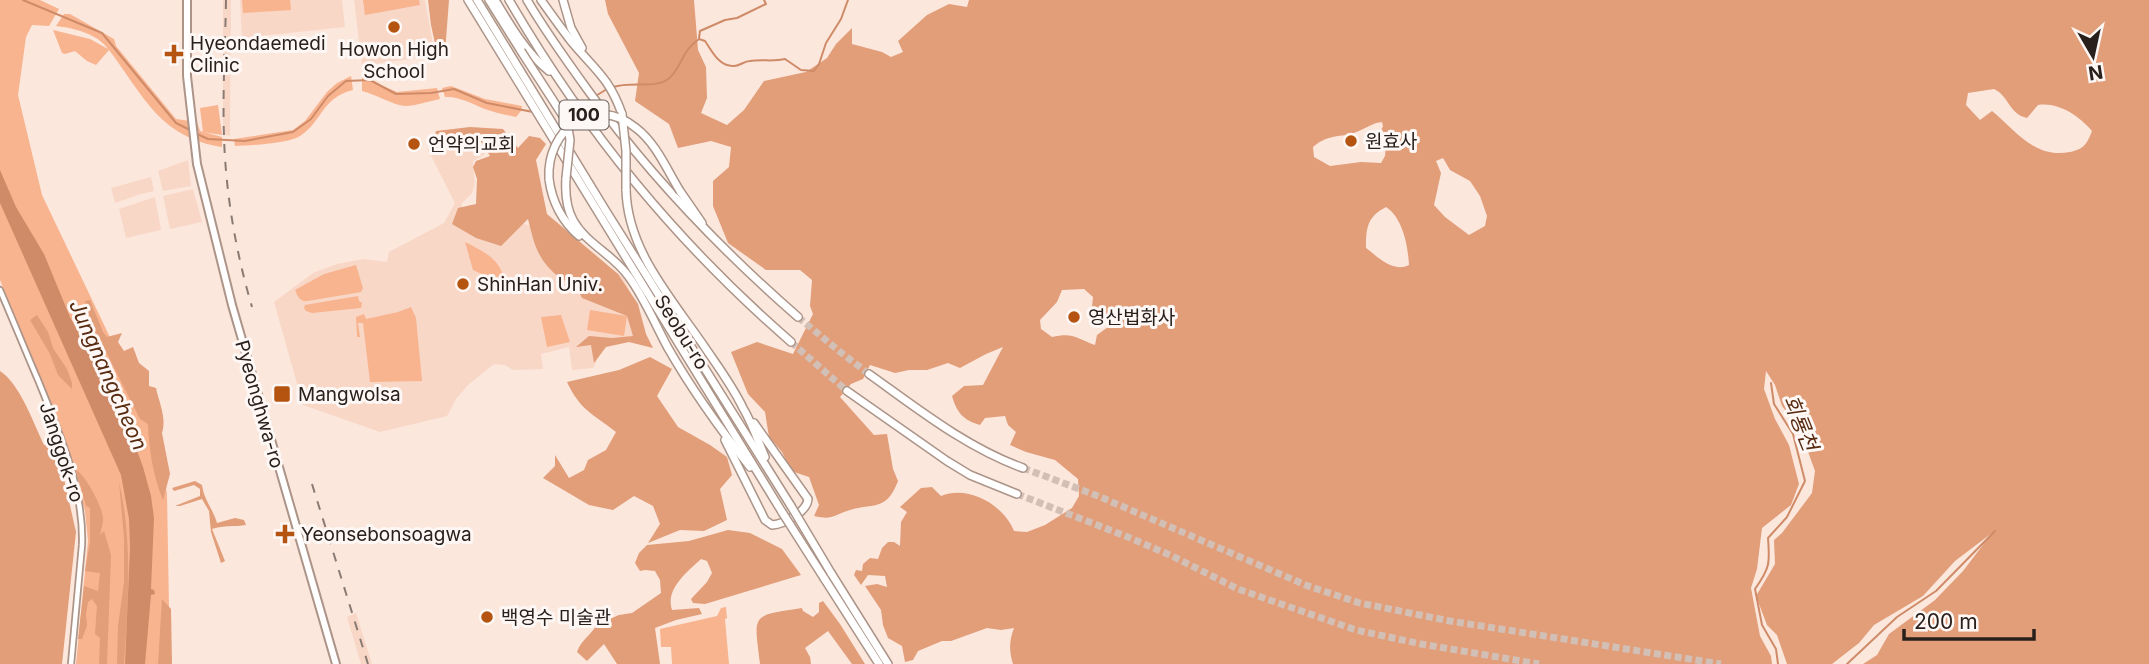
<svg xmlns="http://www.w3.org/2000/svg" width="2149" height="664" font-family="Inter,'Noto Sans KR',sans-serif">
<style>
.built{fill:#f8d7c6}
.green{fill:#f8b38f}
.forest{fill:#e29d79;fill-rule:evenodd}
.water{fill:#cf8b68}
.lines{fill:none;stroke-linecap:round;stroke-linejoin:round}
.stream{stroke:#cf8b68;stroke-width:2}
.highway-tunnel{stroke:#d2bfb6;stroke-width:7;stroke-dasharray:7 3.5;stroke-linecap:butt}
.minor-casing{stroke:#ac9488;stroke-width:8}
.major-casing{stroke:#ac9488;stroke-width:10}
.highway-casing{stroke:#ac9488;stroke-width:10}
.minor{stroke:#fff;stroke-width:4.5}
.major{stroke:#fff;stroke-width:6}
.highway{stroke:#fff;stroke-width:7}
.rail{stroke:#897b74;stroke-width:2;stroke-dasharray:9 9;stroke-linecap:butt}
.highway-bridge-casing{stroke:#ac9488;stroke-width:10;stroke-linecap:butt}
.highway-bridge{stroke:#fff;stroke-width:7}
.poi-dot{fill:#b45410;stroke:#fdf8f5;stroke-width:2.5}
.labels{text-anchor:middle;stroke-width:6;stroke-linejoin:round;paint-order:stroke}
.shield{fill:#fdf8f5;stroke:#69615d;stroke-width:2}
.shield-label{font-size:18px;font-weight:bold;fill:#29201c}
.poi-label{font-size:19px;fill:#29201c;stroke:#fdf8f5;text-anchor:start}
.street-label{font-size:19px;fill:#29201c;stroke:#fdf8f5}
.water-label{font-size:21px;font-style:italic;fill:#592c12;stroke:#fdf8f5}
</style>
<rect width="100%" height="100%" fill="#fce7dd"/>
<g class="built">
<polygon points="223,0 231,0 230,136 223,134"/>
<polygon points="240,0 342,0 345,27 242,38"/>
<polygon points="354,0 425,0 435,55 362,66"/>
<polygon points="455,140 464,143 474,140 485,154 473,161 475,184 472,193 462,203 458,224 495,244 521,223 541,229 623,276 631,295 634,339 604,346 593,368 572,370 569,347 541,354 543,369 513,370 505,365 494,364 468,385 456,399 447,416 380,432 303,405 274,302 313,273 337,264 364,259 387,262 389,252 444,223 455,203 428,150 432,141"/>
<polygon points="188,160 191,186 163,191 158,171"/>
<polygon points="151,177 154,191 141,194 115,203 111,188"/>
<polygon points="193,189 202,222 170,229 163,196"/>
<polygon points="155,197 161,230 126,238 119,209"/>
<polygon points="356,613 372,664 361,664 347,617"/>
</g>
<g class="green">
<polygon points="0,0 40,0 59,9 49,26 32,25 26,37 18,95 42,195 127,373 158,444 167,494 170,664 76,664 88,541 85,511 70,456 0,280"/>
<polygon points="242,0 290,0 291,10 243,13"/>
<polygon points="363,0 419,0 420,5 365,15"/>
<path d="M 64,14 L 70,14 L 114,39 L 116,46 L 176,119 L 197,122 L 200,131 L 222,137 L 222,147 C 159,137 144,96 109,50 L 96,65 L 87,61 L 75,51 L 65,54 L 62,53 L 53,30 L 90,39 L 108,49 C 98,34 74,28 56,26 Z"/>
<path d="M 351,76 L 353,90 C 322,97 322,122 300,136 C 287,144 251,145 235,146 L 234,139 L 293,130 L 305,121 L 327,92 L 337,83 Z"/>
<path d="M 362,77 L 397,92 L 437,88 L 440,99 C 429,101 416,106 405,106 C 393,105 375,94 362,91 Z"/>
<path d="M 451,86 L 485,99 L 522,106 L 521,111 L 516,117 C 506,115 497,113 488,110 C 473,105 461,96 445,97 L 442,88 Z"/>
<polygon points="218,105 222,135 203,132 200,108"/>
<path d="M 465,242 C 481,250 501,259 503,278 L 498,291 L 494,290 L 488,277 L 473,270 Z"/>
<path d="M 356,265 L 363,288 L 361,292 L 308,301 C 300,302 298,297 295,290 L 324,274 Z"/>
<polygon points="358,296 359,301 362,303 361,308 312,313 306,311 304,308 305,305"/>
<polygon points="411,307 416,318 422,381 370,382 363,323 358,323 360,337 357,337 356,317 364,314 366,319 398,312"/>
<polygon points="590,310 627,316 624,336 587,330"/>
<polygon points="561,315 570,342 547,347 541,317"/>
<polygon points="726,607 727,618 725,619 729,664 672,664 671,647 661,647 660,629 717,616 721,608"/>
</g>
<g class="forest">
<polygon points="428,0 449,0 445,53 438,57 431,25"/>
<path d="M 605,0 L 694,0 L 698,50 L 706,67 L 707,98 L 701,113 L 727,125 L 744,110 L 764,81 L 806,72 L 827,58 L 836,44 L 852,28 L 852,44 L 882,52 L 891,57 L 903,52 L 898,41 L 927,15 L 949,4 L 967,7 L 969,0 L 2149,0 L 2149,664 L 1863,664 L 1877,655 L 1889,634 L 1935,600 L 1963,571 L 1992,533 L 1955,561 L 1923,596 L 1874,625 L 1859,643 L 1832,664 L 1787,664 L 1777,635 L 1767,625 L 1756,596 L 1775,564 L 1774,540 L 1782,533 L 1812,493 L 1815,471 L 1799,427 L 1782,406 L 1775,385 L 1766,371 L 1764,389 L 1775,419 L 1789,445 L 1799,484 L 1791,505 L 1762,528 L 1757,569 L 1751,588 L 1760,636 L 1771,656 L 1772,664 L 1013,664 C 1009,651 1009,641 1014,628 L 1001,630 L 987,628 L 951,641 L 942,641 L 918,651 L 913,660 L 905,662 L 902,646 L 888,638 L 883,625 L 881,610 L 865,586 L 877,584 L 887,587 L 885,576 L 868,575 L 861,585 L 854,575 L 856,570 L 862,571 L 863,564 L 870,558 L 878,559 L 882,548 L 888,542 L 894,542 L 900,546 L 901,522 L 907,512 L 900,507 L 921,488 L 932,487 L 941,496 C 968,485 1003,504 1014,531 L 1027,532 L 1045,525 L 1072,508 L 1079,496 L 1078,479 L 1055,460 L 1026,452 L 1010,445 L 1016,432 L 1008,425 L 1005,416 L 985,418 L 980,425 C 963,420 957,413 952,396 L 964,386 L 983,385 L 1003,347 L 986,354 L 960,368 L 948,363 L 927,370 L 909,370 L 895,373 L 870,365 L 863,379 L 851,384 L 840,397 L 874,435 L 887,434 L 893,469 L 898,481 C 886,513 872,502 847,511 C 832,516 832,520 814,516 L 819,505 L 809,477 L 791,471 L 782,452 L 769,437 L 765,412 L 748,394 L 731,352 L 757,342 L 793,354 L 813,314 L 810,306 L 812,280 L 800,270 L 766,270 L 728,243 L 713,206 L 713,181 L 729,167 L 731,147 L 711,141 L 678,148 L 669,124 L 635,101 L 639,73 L 608,14 ZM 1994,89 C 2009,96 2009,114 2027,118 L 2038,105 C 2059,102 2079,116 2092,131 C 2087,144 2084,149 2070,152 C 2035,159 2016,131 1992,111 L 1980,120 L 1966,105 L 1968,93 ZM 1382,122 L 1383,126 L 1378,138 L 1386,145 L 1385,156 L 1381,163 L 1361,162 L 1330,166 L 1314,157 L 1313,147 C 1330,132 1343,139 1361,130 C 1370,126 1373,123 1382,122 ZM 1443,158 L 1450,170 L 1470,181 L 1480,196 L 1487,216 L 1485,226 L 1469,235 L 1445,217 L 1434,205 L 1441,173 L 1436,161 ZM 1386,207 C 1403,218 1408,246 1409,265 C 1393,273 1378,257 1366,248 C 1366,228 1367,217 1386,207 ZM 1084,289 L 1093,297 L 1092,307 L 1101,316 L 1109,318 L 1121,307 L 1119,319 L 1097,335 L 1095,345 C 1076,338 1073,332 1052,337 L 1041,329 L 1040,320 L 1057,302 L 1062,290 Z"/>
<path d="M 470,127 L 503,129 L 518,148 L 529,136 L 540,138 L 546,144 L 536,160 L 547,214 L 618,274 L 638,304 L 646,334 L 653,348 L 629,342 L 606,347 L 594,363 L 591,345 L 576,347 L 589,336 L 612,338 L 633,336 L 627,316 L 582,298 C 575,280 567,285 554,273 C 536,256 534,242 528,219 L 501,246 L 476,238 L 452,224 L 458,208 L 476,204 L 477,179 L 473,167 L 476,161 L 490,156 L 482,143 L 475,138 L 463,141 L 451,136 L 434,139 L 436,131 Z"/>
<path d="M 90,300 L 103,332 L 107,337 L 122,333 L 118,342 L 124,351 L 133,347 L 139,363 L 149,371 L 149,386 L 156,388 C 159,402 167,419 162,433 L 170,474 L 163,500 C 153,476 149,449 148,424 L 140,419 L 103,346 L 88,322 L 85,301 Z"/>
<polygon points="37,315 48,332 53,348 67,369 72,383 72,389 58,375 50,354 30,320"/>
<path d="M 650,357 L 672,369 L 657,396 L 678,427 L 710,445 L 727,457 L 732,475 L 720,489 L 727,520 L 704,531 L 680,530 L 648,543 L 660,524 L 653,506 L 634,496 L 613,510 L 589,505 L 543,478 L 555,466 L 555,455 L 569,478 L 584,470 L 588,460 L 606,450 L 616,432 C 593,414 580,410 567,382 L 619,370 Z"/>
<path d="M 0,371 C 20,384 34,424 44,445 L 56,444 L 76,532 L 62,664 L 0,664 Z"/>
<path d="M 76,470 C 86,476 102,506 103,518 C 103,524 101,530 100,535 L 104,531 L 111,555 L 107,664 L 99,664 L 100,638 L 95,634 L 97,606 L 92,599 L 88,602 L 86,614 L 87,626 L 82,639 L 78,639 L 84,586 L 98,591 L 100,573 L 85,571 L 90,542 L 90,508 L 86,506 Z"/>
<path d="M 195,481 L 202,485 C 204,500 213,509 217,523 L 235,518 L 244,520 L 246,525 C 234,527 224,525 212,529 L 225,561 L 221,563 L 211,532 L 209,511 L 202,499 L 180,506 L 175,506 L 200,496 L 200,489 L 194,485 L 174,491 L 172,488 Z"/>
<path d="M 119,482 C 133,542 128,604 124,664 L 117,664 L 118,626 L 124,582 L 124,538 Z"/>
<path d="M 728,530 L 750,533 L 782,549 L 801,575 L 705,604 L 693,603 L 691,599 L 707,582 L 712,573 L 707,561 L 701,559 C 687,572 665,589 672,610 L 699,608 L 702,614 L 676,620 L 655,628 L 660,664 L 617,664 L 604,644 L 587,661 L 577,652 C 581,640 590,636 596,626 L 592,614 L 599,610 L 607,620 L 619,615 L 632,613 L 661,593 L 660,580 L 655,571 L 645,570 L 640,571 L 635,563 L 639,553 L 647,545 L 689,541 Z"/>
<polygon points="162,599 171,609 172,664 158,664"/>
<path d="M 823,601 L 840,624 L 865,664 L 852,664 L 828,631 L 805,648 L 810,657 L 811,664 L 760,664 C 754,613 750,616 802,608 L 803,611 L 813,617 L 819,612 L 819,603 Z"/>
</g>
<polygon class="water" points="0,170 16,207 44,254 70,317 127,423 143,467 151,496 154,518 151,589 154,590 155,594 151,595 145,664 125,664 130,548 129,519 121,475 0,203"/>
<g class="lines">
<g class="stream">
<polyline points="23,0 102,33 176,123 190,130"/>
<polyline points="699,38 700,31 725,20 737,18 766,4 764,0"/>
<path d="M 613,87 C 631,81 656,89 668,79 C 682,69 680,52 699,39 L 705,41 C 712,51 719,67 734,66 C 740,66 744,61 750,61 C 762,59 773,62 785,59 L 801,70 L 814,71 L 819,64 L 826,43 L 841,19 L 848,0"/>
<polyline points="594,97 607,89"/>
<polyline points="579,106 590,100"/>
<polyline points="563,111 574,107"/>
<polyline points="195,133 208,139 245,141 293,132 311,119 328,96 346,81 370,80 396,94 431,93 454,89 487,103 533,112"/>
<path d="M 1771,383 L 1774,404 L 1793,434 L 1805,481 L 1787,517 L 1768,538 C 1770,563 1770,568 1755,589 L 1762,625 L 1776,649 L 1778,664"/>
<polyline points="1847,664 1897,617 1936,591 1995,531"/>
</g>
<g class="highway-tunnel">
<polyline points="798,317 839,351 869,374"/>
<polyline points="791,342 847,391"/>
<polyline points="1023,468 1098,496 1308,586 1360,603 1450,621 1721,664"/>
<polyline points="1017,494 1128,537 1172,556 1238,589 1356,630 1421,644 1539,664"/>
</g>
<g class="minor-casing">
<path id="minor" d="M 0,290 C 13,320 25,350 38,380 C 59,432 84,488 82,545 L 71,664"/>
</g>
<g class="major-casing">
<polyline id="major" points="187,0 187,76 197,164 232,305 336,664"/>
</g>
<g class="highway-casing">
<g id="highway">
<polyline points="468,0 782,512"/>
<polyline points="477,0 606,211 791,506"/>
<polyline points="489,0 521,51"/>
<path d="M 495,0 C 510,25 526,53 549,71"/>
<path d="M 509,0 C 586,132 676,242 791,342"/>
<path d="M 527,0 C 545,31 566,60 587,89 C 648,174 719,248 798,317"/>
<path d="M 541,0 C 551,14 561,28 571,41 C 594,69 609,77 622,114"/>
<polyline points="563,0 571,28 582,48"/>
<path d="M 566,178 C 565,193 566,207 573,220 C 586,244 614,255 629,277 C 645,299 655,324 668,348 C 692,390 720,429 750,467"/>
<path d="M 549,179 C 552,202 562,221 579,236"/>
<path d="M 626,189 C 627,251 673,300 706,349 C 719,368 733,387 743,408 C 752,423 758,441 765,457"/>
<polyline points="680,191 702,223"/>
<path d="M 869,374 C 918,409 967,448 1023,468"/>
<polyline points="847,391 947,461 970,475 1017,494"/>
<path d="M 725,440 L 765,520 L 772,525 C 784,524 807,512 808,499 L 754,423"/>
<polyline points="831,573 888,664"/>
<polyline points="824,578 879,664"/>
</g>
</g>
<use href="#minor" class="minor"/>
<use href="#major" class="major"/>
<use href="#highway" class="highway"/>
<g class="rail">
<path d="M 226,0 C 225,57 221,114 226,171 C 230,217 239,263 252,307"/>
<polyline points="312,484 368,664"/>
</g>
<g class="highway-bridge-casing">
<g id="highway-bridge">
<polyline points="521,51 567,122 570,140 566,178"/>
<polyline points="622,114 626,151 626,189"/>
<path d="M 549,179 C 546,129 594,94 636,128 C 656,143 667,170 680,191"/>
<polyline points="791,506 831,573"/>
<polyline points="782,512 824,578"/>
</g>
</g>
<use href="#highway-bridge" class="highway-bridge"/>
</g>
<g class="poi-dot">
<circle cx="394" cy="27" r="7"/>
<path d="M170.5 43.5h7v7h7v7h-7v7h-7v-7h-7v-7h7z"/>
<circle cx="1351" cy="141" r="7"/>
<circle cx="414" cy="144" r="7"/>
<circle cx="463" cy="284" r="7"/>
<circle cx="1074" cy="317" r="7"/>
<rect x="273" y="385" width="18" height="18" rx="3.5"/>
<path d="M281.5 523.5h7v7h7v7h-7v7h-7v-7h-7v-7h7z"/>
<circle cx="487" cy="617" r="7"/>
</g>
<g class="labels">
<rect class="shield" x="559.5" y="100.5" width="49" height="29" rx="5"/>
<g class="shield-label">
<text x="584" y="121">100</text>
</g>
<g class="poi-label">
<text x="190" y="50">Hyeondaemedi<tspan x="190" dy="22">Clinic</tspan></text>
<text x="394" y="56" text-anchor="middle">Howon High<tspan x="394" dy="22">School</tspan></text>
<text x="1365" y="148">원효사</text>
<text x="428" y="151">언약의교회</text>
<text x="477" y="291">ShinHan Univ.</text>
<text x="1088" y="324">영산법화사</text>
<text x="298" y="401">Mangwolsa</text>
<text x="301" y="541">Yeonsebonsoagwa</text>
<text x="501" y="624">백영수 미술관</text>
</g>
<g class="street-label">
<text transform="translate(682 332) rotate(58)" y="7">Seobu-ro</text>
<text transform="translate(260 404) rotate(74)" y="7">Pyeonghwa-ro</text>
<text transform="translate(62 452) rotate(72)" y="7">Janggok-ro</text>
</g>
<g class="water-label">
<text transform="translate(108 375) rotate(66)" y="7">Jungnangcheon</text>
<text transform="translate(1800 423) rotate(68)" y="7">회룡천</text>
</g>
</g>
<g transform="translate(2093 56) rotate(171)" stroke="#fdf8f5" stroke-width="5" paint-order="stroke">
<path d="M0-5L12 26L0 18L-12 26Z" fill="#29201c"/>
<text y="-10" font-size="19" font-weight="bold" text-anchor="middle" fill="#29201c">N</text>
</g>
<path d="M1904 629v10h130v-10" fill="none" stroke="#29201c" stroke-width="3.5"/>
<text x="1914" y="629" font-size="21" fill="#29201c" stroke="#fdf8f5" stroke-width="5" paint-order="stroke">200 m</text>
</svg>
